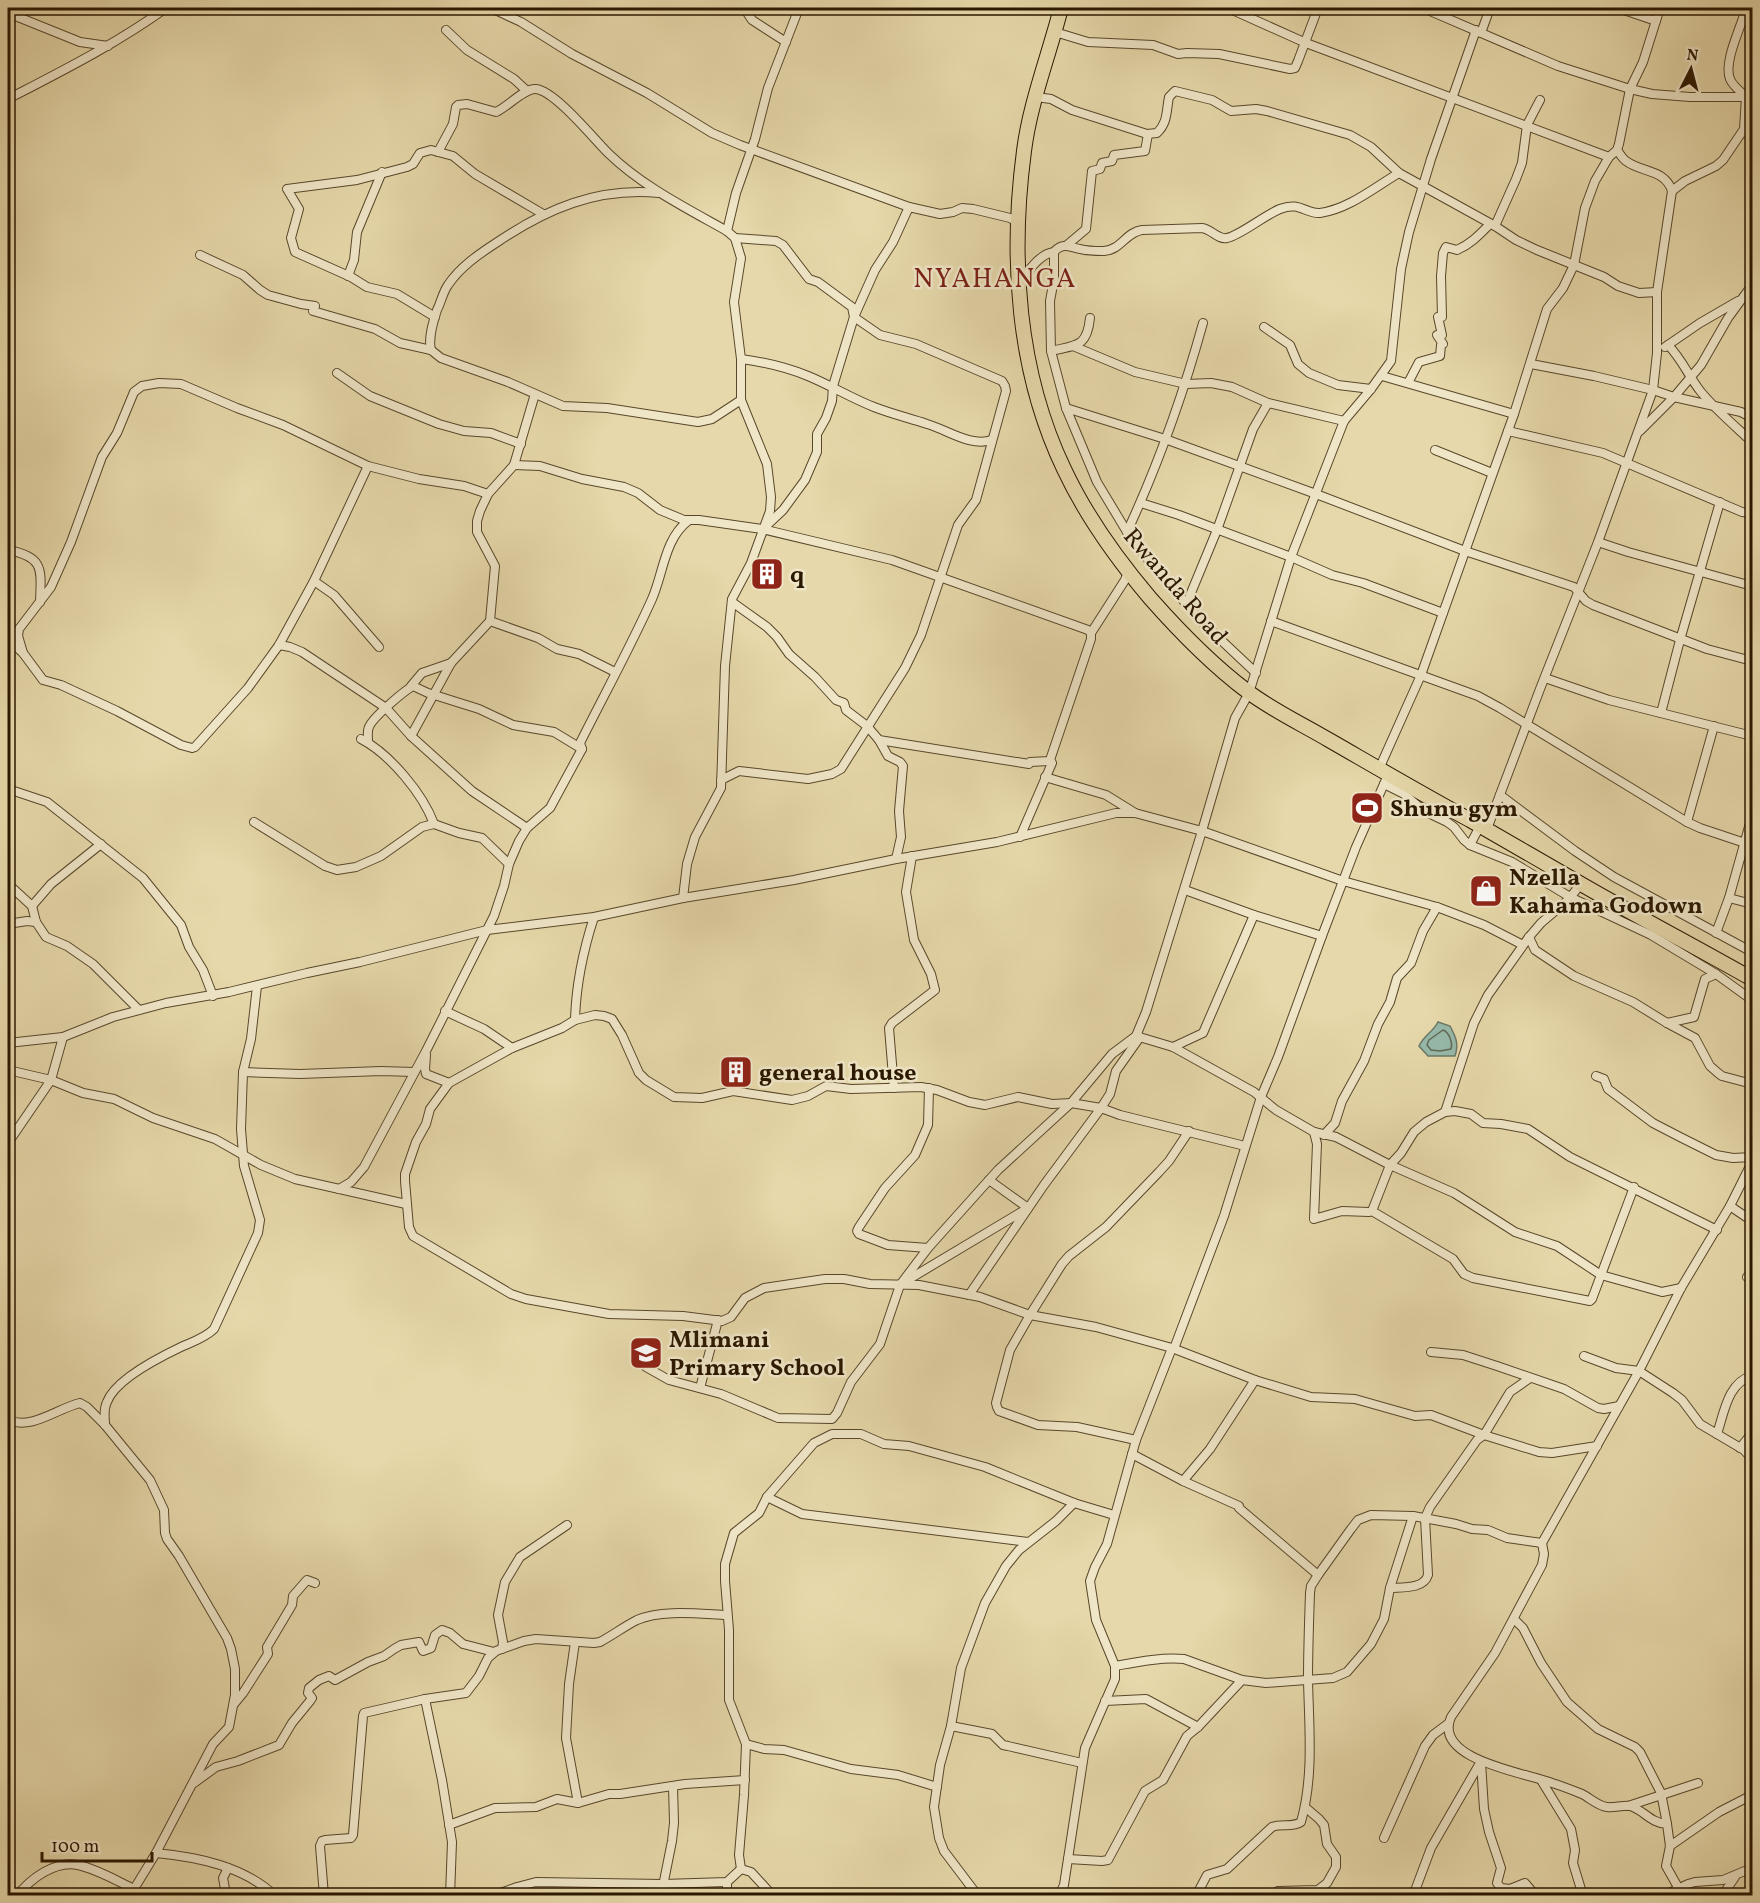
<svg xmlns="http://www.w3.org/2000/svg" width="1760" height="1903" font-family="Vollkorn,serif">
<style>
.water{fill:#96b9aa;stroke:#6b7866;stroke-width:1.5}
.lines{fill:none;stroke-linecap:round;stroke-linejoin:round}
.shore{stroke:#606855;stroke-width:1.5}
.minor-casing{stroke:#59472a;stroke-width:10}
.trunk-casing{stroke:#2a1700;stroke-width:16}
.minor{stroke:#efe6c8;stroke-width:8}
.trunk{stroke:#e6d8aa;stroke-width:14}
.labels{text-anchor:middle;stroke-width:5;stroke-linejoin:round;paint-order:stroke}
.poi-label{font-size:24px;font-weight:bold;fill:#2a1700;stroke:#efe6c8;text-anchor:start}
.street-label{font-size:24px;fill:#2a1700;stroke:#efe6c8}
.quarter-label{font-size:27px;letter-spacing:1.5px;fill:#7a1f14;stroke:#efe6c8}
</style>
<rect width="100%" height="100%" fill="#e6d8aa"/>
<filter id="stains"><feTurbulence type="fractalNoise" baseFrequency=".00333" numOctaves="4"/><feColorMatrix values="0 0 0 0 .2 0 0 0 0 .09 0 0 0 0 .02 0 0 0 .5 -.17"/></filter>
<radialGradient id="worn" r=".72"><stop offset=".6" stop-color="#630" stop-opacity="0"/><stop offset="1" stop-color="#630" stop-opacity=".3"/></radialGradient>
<path class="water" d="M 1438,1022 L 1450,1026 C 1456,1037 1459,1044 1455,1056 L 1428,1056 L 1419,1046 C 1424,1035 1433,1032 1438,1022 Z"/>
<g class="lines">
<path class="shore" d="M 1443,1030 C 1449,1032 1453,1043 1451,1049 L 1440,1051 L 1431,1050 L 1427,1045 L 1429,1040 Z"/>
<g class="minor-casing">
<g id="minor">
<polyline points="491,8 521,22 572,54 647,93 712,133 740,145 909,207 940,214 953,212 962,208 973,209 1010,218 1017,222"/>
<polyline points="744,8 752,20 786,42"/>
<polyline points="1228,8 1306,43 1609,157"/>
<polyline points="1423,8 1558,66 1630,89 1652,94 1690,97 1752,97"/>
<polyline points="1618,8 1656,21"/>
<polyline points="8,13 80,42 108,46"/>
<polyline points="446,30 467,50 514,79 527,91"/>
<polyline points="1055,32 1088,42 1153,45 1178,54 1187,53 1219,54 1290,69 1295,68 1298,61 1318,8"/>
<polyline points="1481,33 1490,8"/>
<path d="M 1036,97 L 1051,99 L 1072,110 L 1147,134 L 1157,133 C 1168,122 1166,112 1169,97 L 1175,91 L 1212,100 L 1231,111 L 1256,109 L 1267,111 L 1350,135 L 1371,147 L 1399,173 L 1495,226 L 1516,240 L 1537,250 L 1604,277 L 1618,286 L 1639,293 L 1657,292"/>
<path d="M 8,99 C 62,71 116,44 166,8"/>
<path d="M 438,152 L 453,124 L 456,107 L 458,105 L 467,104 L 496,112 C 508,107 524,88 536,89 C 555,91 593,138 608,153 C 642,186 686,208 727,231 L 735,238 L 741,258 L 734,302 L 741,359 L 741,400 L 767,464 L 771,497 L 770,511 L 751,563 L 732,599 L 725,666 L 721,788 L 695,837 L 687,864 L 683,898"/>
<path d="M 1672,191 L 1685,181 L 1716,166 L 1723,160 L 1744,129 L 1746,97 C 1741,92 1732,85 1730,79 C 1723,61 1742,26 1746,8"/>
<polyline points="1495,226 1516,179 1522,163 1527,125 1540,100"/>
<polyline points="727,231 736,193 755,139 768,88 799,8"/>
<polyline points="1067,245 1086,229 1092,171 1100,169 1102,163 1112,161 1114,155 1145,151 1148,134"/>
<polyline points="200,255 243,275 260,290 268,295 301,304 315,306 313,311 375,329 400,343 431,350 441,358 508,382 563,406 607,408 698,422 712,419 741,400"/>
<polyline points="348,276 354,260 357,232 382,172"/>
<path d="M 1020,281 C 1029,271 1039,254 1054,252"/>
<polyline points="435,317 397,294 367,287 351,277 295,252 291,238 299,209 287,189 357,180 407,167 413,164 420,153 431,150 453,156 475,174 543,214"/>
<polyline points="1264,327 1290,345 1298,364 1309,373 1338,385 1371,389"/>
<path d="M 1668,345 C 1682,359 1689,377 1701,392 C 1716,410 1735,426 1752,442"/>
<polyline points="1073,346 1135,372 1186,384 1211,383 1232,387 1268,403 1344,421"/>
<polyline points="1665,347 1700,323 1738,301"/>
<path d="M 431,350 C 428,338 433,322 437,310 C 441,302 443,292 448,285 C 460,267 479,254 496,243 C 546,209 597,187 659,193"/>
<path d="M 1051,351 C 1077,345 1087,347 1090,318"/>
<path d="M 741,359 C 764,362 786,367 808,376 C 830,385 851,398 874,407 C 892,414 909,418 927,424 C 948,430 970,447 992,440"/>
<polyline points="1531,364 1594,376 1653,390 1674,397 1741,412 1752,418"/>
<polyline points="337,373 370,396 439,424 464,431 491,433 521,444"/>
<polyline points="1382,376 1514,414"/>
<path d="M 1408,383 L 1419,362 L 1440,356 L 1441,345 L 1443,344 L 1437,335 L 1442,335 L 1438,317 L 1442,317 L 1441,276 L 1443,253 L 1446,247 L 1457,250 C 1471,244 1480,234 1490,224"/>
<polyline points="1066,408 1165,439 1316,494 1465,551 1574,587 1586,601 1593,605 1707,649 1752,661"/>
<polyline points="1508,431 1603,453 1742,512 1752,513"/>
<polyline points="1640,431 1674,397 1701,365 1728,318 1752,285"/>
<polyline points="1435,450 1492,473"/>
<polyline points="514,465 540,466 582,479 624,487 638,493 660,510 684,520 699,520 762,529 892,560 1088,630 1091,633 1091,639 1050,760 1052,763 1020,837"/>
<polyline points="1141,503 1179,515 1291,557 1332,575 1363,583 1443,613"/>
<polyline points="766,526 783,510 805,480 817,452 817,434 826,418 832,401 833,386 854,317 875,270 893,242 909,207"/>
<path d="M 1127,532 C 1158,465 1183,395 1203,323"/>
<polyline points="1598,542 1628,552 1752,586"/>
<path d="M 8,550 C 45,557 41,570 40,602"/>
<polyline points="314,581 334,595 379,647"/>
<polyline points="732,602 767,627 777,637 789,654 815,677 836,700 844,703 846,710 867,726 879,740 1029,764 1030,762 1049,761 1050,760"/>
<polyline points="1186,605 1217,530 1253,429 1268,403"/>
<polyline points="490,621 538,638 557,649 579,654 615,672"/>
<polyline points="1271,621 1478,696 1500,708 1687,822 1700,828 1745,843"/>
<polyline points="1091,633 1125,580 1128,572"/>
<polyline points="8,639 23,653 43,680 61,685 117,711 181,745 192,748 195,747 248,688 279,645 314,581 368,466"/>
<polyline points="279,645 290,647 302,652 386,708 411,736 472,791 527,828"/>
<polyline points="23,653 18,636 19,629 51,587 71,542 102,457 117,433 134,392 142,386 159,383 181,384 237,408 283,425 368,466 419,479 464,486 488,494"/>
<path d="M 1256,673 L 1205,625 L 1157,571 L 1127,532 L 1097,482 L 1066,408 L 1051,351 L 1050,301 L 1054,279 L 1054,252 C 1063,242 1069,247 1080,249 C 1087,251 1097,251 1104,251 C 1121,250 1126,232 1142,230 L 1202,228 C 1211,229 1218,240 1227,238 C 1239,236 1265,215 1280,209 C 1300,201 1305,214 1320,213 C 1349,209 1375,187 1399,173"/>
<polyline points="1545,678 1609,700 1752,736"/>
<polyline points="411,686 422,673 451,663"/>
<polyline points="1661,713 1680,640 1720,502"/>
<polyline points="411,736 451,663 490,621 495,566 477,532 477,521 480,511 488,494 514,465 535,394"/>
<path d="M 361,739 C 390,754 423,794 434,824"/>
<polyline points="879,740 888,756 900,762 903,766 899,811 901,837 896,859"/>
<path d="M 368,742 C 368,737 367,731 369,727 C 373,717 404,691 413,686 L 428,693 L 479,709 L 513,725 L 554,732 L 582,749"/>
<polyline points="1379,769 1421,675 1514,414 1547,309 1563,288 1574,265 1585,208 1595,181 1609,157 1617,150 1619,144 1630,89 1643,62 1660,8"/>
<polyline points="1045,777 1106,795 1135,813"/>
<polyline points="721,780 739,771 808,779 832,774 841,769 905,668 921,635 958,525 976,500 1006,391 1005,386 1002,381 916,344 880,335 854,317 852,307 818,282 809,279 783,245 776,241 735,238"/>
<polyline points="1384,784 1404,794 1424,811 1447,822 1454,827 1464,840 1470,845 1512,862 1570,897 1651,935 1716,974 1752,1000"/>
<polyline points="8,789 47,802 143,878 181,925 189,947 203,970 213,996"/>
<polyline points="1500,795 1575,851 1614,877 1752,952"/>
<polyline points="254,822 325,866 337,870 356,867 381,856 422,827 434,824 459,833 482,838 509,864"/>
<polyline points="1687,822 1714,726"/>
<path d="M 1487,829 L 1540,689 L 1598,542 L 1653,390 L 1657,353 L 1657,292 L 1672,191 C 1665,169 1642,173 1626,161 C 1622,158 1620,154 1617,150"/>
<polyline points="1470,845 1480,826"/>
<polyline points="8,884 32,906 36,922 46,937 67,946 93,964 139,1010"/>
<polyline points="1185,890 1254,915 1322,936"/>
<polyline points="1729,898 1752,904"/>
<polyline points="32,906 51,884 101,844"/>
<polyline points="8,924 27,921 36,922"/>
<polyline points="1716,933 1729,898 1752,816"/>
<polyline points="1529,937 1535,950 1574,976 1633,1002 1667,1023 1695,1038 1710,1066 1718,1073 1722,1076 1752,1084"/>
<polyline points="445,1011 484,1029 512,1048"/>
<path d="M 575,1020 C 576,984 583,951 594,917"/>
<polyline points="1667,1023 1694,1017 1705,979 1716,974"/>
<polyline points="1136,1036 1173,1047 1254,1092 1276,1110 1314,1132 1336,1137 1390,1165 1454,1193 1515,1232 1557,1246 1601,1275 1662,1292 1681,1288"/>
<polyline points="8,1043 63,1037 113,1017 166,1003 229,992 307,973 360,962 487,930 594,917 683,898 794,880 896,859 997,842 1116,813 1135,813 1202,831 1235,718 1249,693 1291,557 1344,421 1371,389 1391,361 1401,269 1409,232 1431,159 1476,30"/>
<polyline points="1173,1047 1203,1033 1254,915"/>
<polyline points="426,1055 425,1069 426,1074 449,1083"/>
<polyline points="8,1070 51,1080 83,1093 114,1099 153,1118 215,1139 261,1165 295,1179 406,1204"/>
<polyline points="243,1072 300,1074 381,1071 414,1072"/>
<polyline points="1596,1076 1604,1079 1608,1089 1637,1111 1653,1123 1680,1137 1716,1155 1733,1158 1752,1157"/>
<polyline points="894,1088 889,1028 892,1023 935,990 931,974 914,940 906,892 912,856"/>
<polyline points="929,1088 928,1125 915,1155 885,1188 859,1227 857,1231 859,1234 888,1245 928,1248 989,1180"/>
<polyline points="1445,1112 1474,1023 1488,995 1529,937 1541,923 1568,900 1581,884"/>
<polyline points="1314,1132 1317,1144 1314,1219 1342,1211 1369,1212 1372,1211 1390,1165 1401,1153 1414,1132 1426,1122 1445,1112 1455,1111 1471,1114 1483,1123 1501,1124 1528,1129 1570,1157 1717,1230"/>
<polyline points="1324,1135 1335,1123 1342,1101 1364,1061 1378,1024 1390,1002 1397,978 1411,963 1423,931 1437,907"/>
<polyline points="8,1143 51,1080 63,1037"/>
<polyline points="1245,1146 1120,1115 1101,1108 1071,1103 1052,1104 1018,1097 985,1105 969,1102 937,1090 921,1087 851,1089 826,1086 808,1096 792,1100 733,1091 702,1098 674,1097 646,1080 639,1073 622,1035 612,1019 604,1016 595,1015 575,1020 562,1028 512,1048 449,1083 430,1109 426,1124 416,1142 405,1174 405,1181 409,1227 413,1236 511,1294 526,1299 609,1314 683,1316 722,1321 731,1317 745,1298 764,1288 825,1279 844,1279 870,1284 919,1285 980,1297 1030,1315 1096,1327 1172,1348 1255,1380 1311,1397 1355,1399 1415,1416 1431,1415 1484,1435 1539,1452 1552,1453 1597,1446"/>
<path d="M 339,1189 L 351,1182 L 364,1167 L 426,1051 L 494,916 L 504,886 L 509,864 L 519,841 L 527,828 L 550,808 L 582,749 L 580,743 C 604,695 630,648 652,599 C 663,574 665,538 688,521"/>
<polyline points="1730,1206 1752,1221"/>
<polyline points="1372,1211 1453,1259 1464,1274 1473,1278 1590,1301 1592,1299 1634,1187"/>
<polyline points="1747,1277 1752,1279"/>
<polyline points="901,1284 1028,1208 989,1180 998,1170 1071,1103 1112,1054 1136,1036 1146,1012 1202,831 1343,881 1437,907 1484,925 1523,945"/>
<polyline points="969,1295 1044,1185 1101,1108 1110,1094 1116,1071 1140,1037"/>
<polyline points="653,1348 646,1361 646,1367 669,1380 721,1394 778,1418 832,1419 837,1413 851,1382 880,1344 900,1285 928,1248"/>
<polyline points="1431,1352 1463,1355 1497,1366 1564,1389 1598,1408 1604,1409 1619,1406"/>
<polyline points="1584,1356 1616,1368 1639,1371 1673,1393 1682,1400 1700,1424 1744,1450 1752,1459"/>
<polyline points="700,1388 718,1320"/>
<path d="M 8,1420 C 32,1430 56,1409 80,1403 L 87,1407 L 105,1425 L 150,1480 L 164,1510 L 165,1533 L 167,1539 L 179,1556 L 227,1638 L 231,1649 L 235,1669 L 235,1695 L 229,1727 L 213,1744 L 156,1853 L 134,1889 L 133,1896"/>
<path d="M 105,1425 C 105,1416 103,1410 107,1402 C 115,1380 160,1357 181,1347 C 192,1342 205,1338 214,1329 L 258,1233 L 260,1220 L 244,1166 L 241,1129 L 243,1072 L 251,1039 L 257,986"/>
<path d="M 1717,1434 C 1724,1413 1728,1382 1752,1376"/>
<polyline points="1136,1440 1077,1427 1038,1425 999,1411 997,1407 996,1403 1010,1350 1030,1315 1062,1264 1069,1256 1106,1227 1159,1172 1169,1161 1189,1131"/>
<polyline points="1740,1448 1752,1433"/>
<polyline points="1132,1454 1183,1481 1239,1506 1239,1508 1318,1575"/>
<polyline points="1183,1481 1210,1449 1255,1380"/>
<polyline points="767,1497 802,1514 1028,1542"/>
<path d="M 1390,1588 C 1403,1587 1424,1589 1428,1575 L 1425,1518 L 1430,1507 L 1477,1440 L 1484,1435 L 1510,1392 L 1530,1378"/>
<polyline points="1514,1619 1523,1628 1541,1663 1567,1702 1598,1729 1635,1747 1640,1752 1661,1793 1667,1824"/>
<polyline points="575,1642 569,1684 566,1738 578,1803"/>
<polyline points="502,1649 503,1642 498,1615 505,1582 520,1557 567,1525"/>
<path d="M 1115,1666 C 1137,1662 1162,1657 1184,1659 L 1242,1680 L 1266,1683 L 1333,1678 L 1347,1672 L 1371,1644 L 1384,1619 L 1390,1588 L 1413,1516"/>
<polyline points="425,1699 442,1780 452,1842 450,1896"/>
<polyline points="1105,1701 1146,1699 1198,1727"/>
<polyline points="234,1704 243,1693 268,1654 267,1647 292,1605 293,1596 307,1580 315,1583"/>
<polyline points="951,1726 992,1734 1003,1745 1008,1746 1082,1763"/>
<polyline points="746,1744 764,1749 784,1750 851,1769 898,1775 937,1787"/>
<polyline points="1481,1762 1484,1809 1489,1832 1501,1868 1497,1883 1501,1888 1510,1889 1525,1883 1536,1896"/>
<polyline points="1541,1780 1571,1829 1575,1850 1573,1863 1583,1896"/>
<polyline points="194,1783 216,1767 238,1761 279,1745 292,1723 310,1701 312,1698 308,1693 309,1688 319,1680 329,1676 335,1680 368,1662 384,1656 394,1649 401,1645 419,1642 423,1651 431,1648 435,1635 442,1630 450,1633 463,1644 494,1652"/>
<polyline points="1628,1806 1698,1783"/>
<polyline points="449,1825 495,1808 536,1807 557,1799 578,1803 609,1794 620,1794 685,1784 745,1780"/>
<polyline points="1384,1838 1425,1746 1433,1735 1449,1723"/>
<polyline points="1670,1846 1719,1812 1752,1795"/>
<path d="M 156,1853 C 197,1857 244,1866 275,1896"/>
<polyline points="1068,1859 1102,1861 1108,1860 1145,1791 1163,1780 1187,1736 1198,1727 1242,1680"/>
<polyline points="741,1869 739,1855 744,1795 746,1744 729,1700 729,1630 725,1581 725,1564 734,1533 759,1513 767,1497 814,1443 832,1434 861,1434 884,1444 909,1446 985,1467 1074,1503 1114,1515"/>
<polyline points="741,1869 751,1872 773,1896"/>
<polyline points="727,1882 727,1896"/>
<path d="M 17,1896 C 30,1879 55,1860 78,1865 C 97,1869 117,1881 134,1889"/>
<polyline points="221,1896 225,1889 223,1878 228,1868"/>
<path d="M 324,1896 L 320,1846 L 322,1841 L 325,1840 L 351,1838 L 353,1835 L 363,1716 L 364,1713 L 425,1699 L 466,1693 L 479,1676 L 488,1658 L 496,1651 L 524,1641 L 536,1639 L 594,1643 L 600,1642 C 613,1635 625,1626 637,1620 C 661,1609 701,1614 727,1615"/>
<polyline points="492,1896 517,1887 536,1882 663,1884 727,1882 741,1869"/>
<polyline points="661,1896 672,1841 674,1823 673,1786"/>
<polyline points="978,1896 944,1851 939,1838 934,1807 940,1765 951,1726 961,1668 985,1603 1006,1566 1019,1550 1056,1521 1074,1503"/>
<polyline points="1059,1896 1064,1885 1085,1748 1115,1679 1115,1666 1096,1620 1090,1581 1095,1567 1107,1544 1136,1440 1172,1348 1175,1346 1224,1216 1261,1097 1278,1057 1322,936 1356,847 1388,775"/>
<path d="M 1196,1896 L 1207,1875 L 1227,1869 L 1272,1827 C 1282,1823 1292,1828 1301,1822 C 1314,1776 1309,1727 1308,1680 C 1308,1651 1309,1622 1310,1593 L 1311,1586 L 1318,1575 L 1351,1529 L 1358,1520 L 1371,1515 L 1413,1516 L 1456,1524 L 1472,1529 L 1488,1530 L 1507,1538 L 1542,1543"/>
<polyline points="1272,1896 1278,1891 1318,1890 1327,1883 1336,1867 1336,1857 1327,1844 1324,1825 1319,1819 1305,1807"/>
<polyline points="1413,1896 1431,1848 1480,1763"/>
<polyline points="1663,1896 1688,1884 1695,1882 1723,1880 1752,1868"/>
<path d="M 1683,1896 L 1666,1866 L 1670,1846 L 1667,1824 C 1650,1823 1644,1810 1630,1806 C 1623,1805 1614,1808 1607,1807 C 1598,1806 1590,1798 1582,1794 C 1572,1790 1562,1786 1552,1783 C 1527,1773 1432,1760 1451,1717 L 1495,1653 L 1542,1565 L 1544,1554 L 1542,1543 L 1639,1371 L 1681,1288 L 1730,1206 L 1752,1162"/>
<polyline points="1722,1896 1735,1877"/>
</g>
</g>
<g class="trunk-casing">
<path id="trunk" d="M 1061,8 C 1049,55 1030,103 1024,151 C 1010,257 1017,371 1064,469 C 1086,516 1117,559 1150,598 C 1180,632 1211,664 1247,691 C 1272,710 1302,724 1329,740 C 1376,767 1422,794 1470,820 C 1507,841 1544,863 1581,884 C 1638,917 1696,947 1752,979"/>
</g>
<use href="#minor" class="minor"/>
<use href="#trunk" class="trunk"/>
</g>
<defs>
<g id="building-square" transform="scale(1.725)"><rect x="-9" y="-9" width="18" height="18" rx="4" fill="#8f2418" stroke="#efe6c8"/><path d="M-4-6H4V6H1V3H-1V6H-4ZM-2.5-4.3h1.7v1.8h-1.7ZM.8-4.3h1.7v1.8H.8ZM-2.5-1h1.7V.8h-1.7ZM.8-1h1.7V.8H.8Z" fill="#fff"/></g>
<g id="stadium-square" transform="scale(1.725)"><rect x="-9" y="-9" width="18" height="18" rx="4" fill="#8f2418" stroke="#efe6c8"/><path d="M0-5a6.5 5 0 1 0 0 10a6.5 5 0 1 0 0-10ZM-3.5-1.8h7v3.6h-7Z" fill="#fff"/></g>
<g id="shop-square" transform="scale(1.725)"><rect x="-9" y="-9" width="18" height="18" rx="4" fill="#8f2418" stroke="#efe6c8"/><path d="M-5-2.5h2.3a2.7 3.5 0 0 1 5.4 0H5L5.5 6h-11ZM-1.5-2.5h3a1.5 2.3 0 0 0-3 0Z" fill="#fff"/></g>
<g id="school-square" transform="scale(1.725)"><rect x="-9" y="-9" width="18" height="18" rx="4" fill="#8f2418" stroke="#efe6c8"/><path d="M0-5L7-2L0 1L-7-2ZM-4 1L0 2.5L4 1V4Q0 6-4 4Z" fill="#fff"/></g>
</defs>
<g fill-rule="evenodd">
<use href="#building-square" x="767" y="574"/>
<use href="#stadium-square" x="1367" y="808"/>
<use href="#shop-square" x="1486" y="891"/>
<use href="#building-square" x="736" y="1072"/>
<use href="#school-square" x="646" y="1353"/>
</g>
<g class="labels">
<g class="poi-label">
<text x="790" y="582">q</text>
<text x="1390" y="816">Shunu gym</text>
<text x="1509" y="885">Nzella<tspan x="1509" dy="28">Kahama Godown</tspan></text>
<text x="759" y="1080">general house</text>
<text x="669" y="1347">Mlimani<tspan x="669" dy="28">Primary School</tspan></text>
</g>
<g class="street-label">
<text transform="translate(1176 586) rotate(49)" y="8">Rwanda Road</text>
</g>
<g class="quarter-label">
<text x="995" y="287">NYAHANGA</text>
</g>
</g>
<rect width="1760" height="1903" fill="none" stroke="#e6d8aa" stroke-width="30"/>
<rect x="9" y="9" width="1742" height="1885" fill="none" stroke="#2a1700" stroke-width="3"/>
<rect x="15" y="15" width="1730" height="1873" fill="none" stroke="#2a1700" stroke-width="1.5"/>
<g transform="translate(1691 69) rotate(6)" stroke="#efe6c8" stroke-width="4.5" paint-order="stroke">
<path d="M0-4.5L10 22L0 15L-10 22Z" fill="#2a1700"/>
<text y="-9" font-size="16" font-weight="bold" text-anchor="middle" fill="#2a1700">N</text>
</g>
<path d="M42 1852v9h110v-9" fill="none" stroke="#2a1700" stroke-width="3"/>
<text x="51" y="1852" font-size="18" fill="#2a1700" stroke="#efe6c8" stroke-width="4.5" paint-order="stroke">100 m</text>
<rect width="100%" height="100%" filter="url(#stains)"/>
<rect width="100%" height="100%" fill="url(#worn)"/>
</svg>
